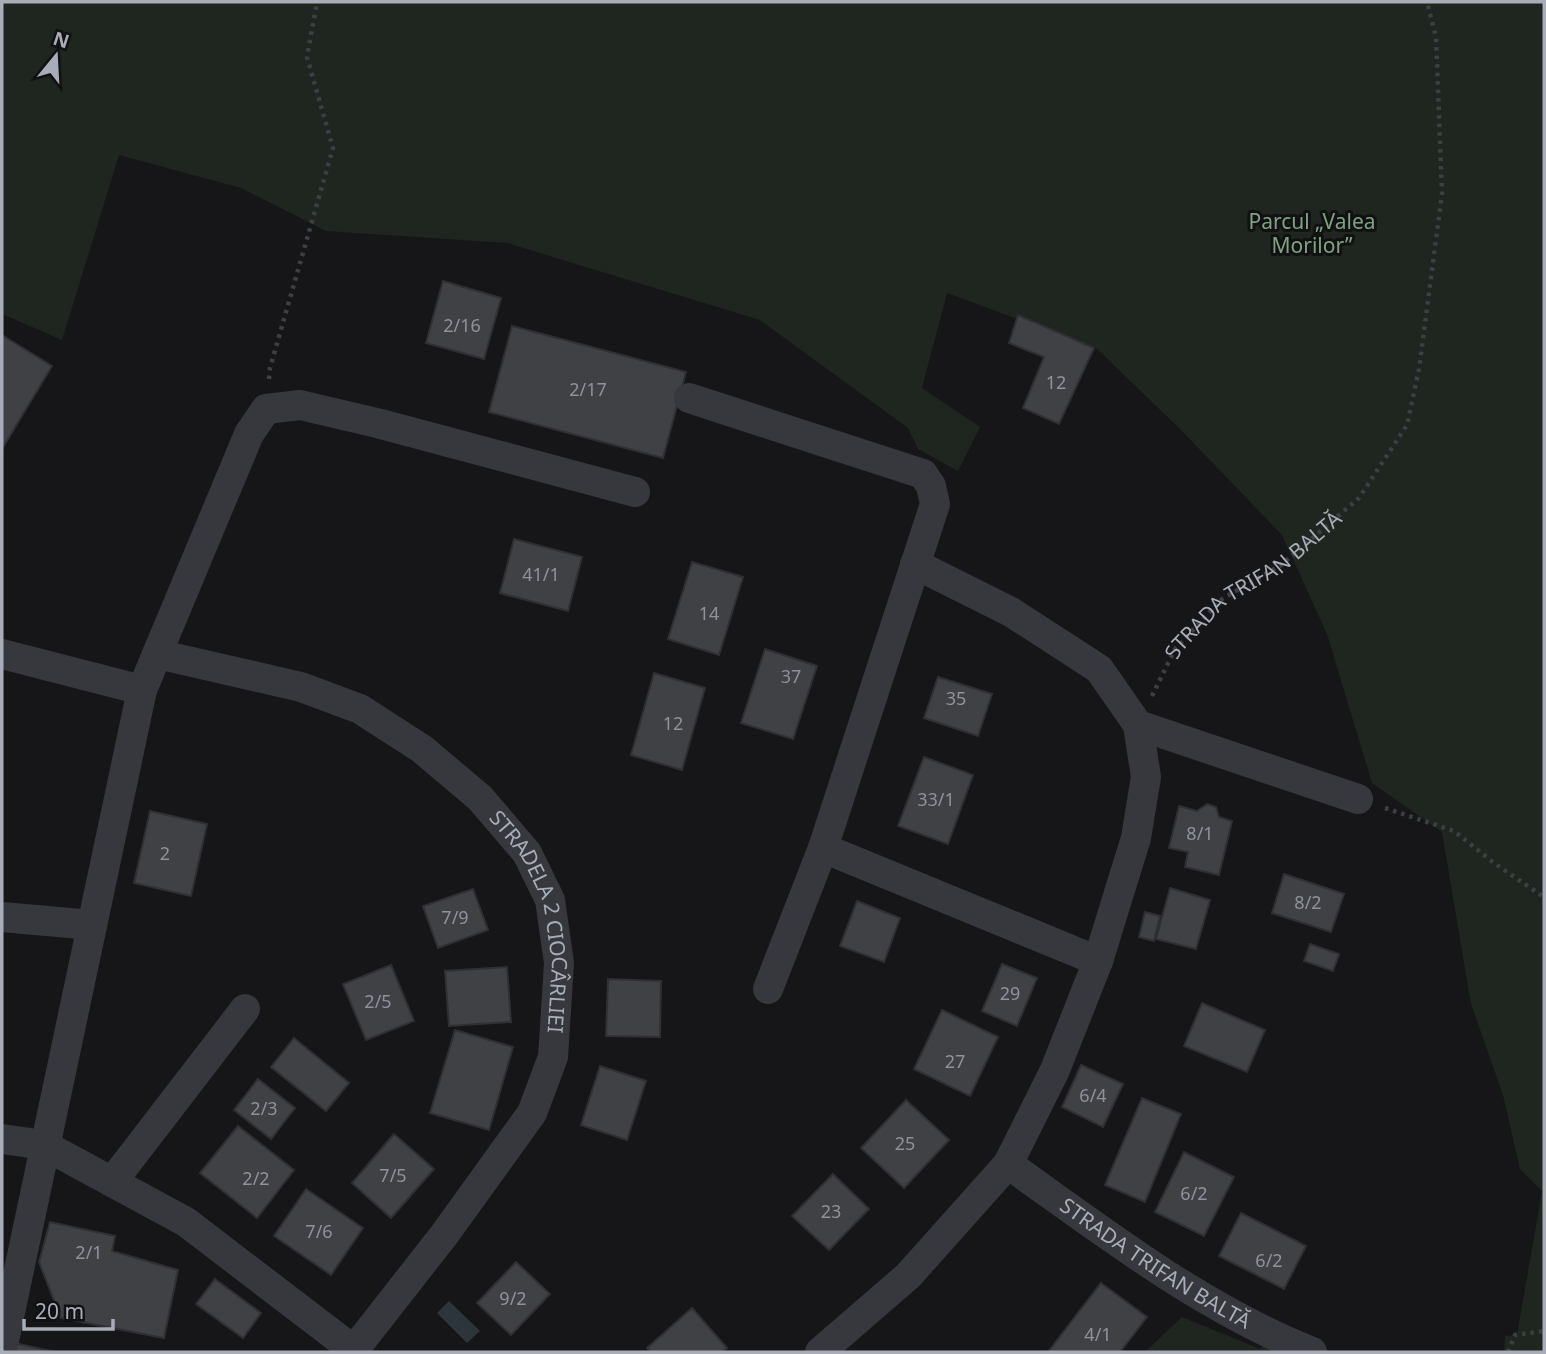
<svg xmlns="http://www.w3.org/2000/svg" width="1546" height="1354" font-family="'Noto Sans',sans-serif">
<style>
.green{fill:#1e261f}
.water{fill:#2c353c}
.building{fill:#404145;stroke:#303034;stroke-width:2}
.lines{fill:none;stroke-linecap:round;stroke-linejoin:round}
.path{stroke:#3d3f44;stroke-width:4.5;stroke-dasharray:3.5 5;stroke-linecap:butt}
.minor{stroke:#37383d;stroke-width:30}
.labels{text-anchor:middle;stroke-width:6;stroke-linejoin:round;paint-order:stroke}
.number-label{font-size:18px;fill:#8e929b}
.park-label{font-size:21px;fill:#7fa381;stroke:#111113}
.street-label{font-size:21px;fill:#a8adb8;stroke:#111113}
</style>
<rect width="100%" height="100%" fill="#161618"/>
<g class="green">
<polygon points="2,2 1544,2 1544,1352 1504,1352 1505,1336 1517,1335 1542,1191 1520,1169 1503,1095 1471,1004 1442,832 1372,783 1327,634 1282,535 1180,429 1096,348 947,293 922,388 980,427 958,471 918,449 908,428 760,320 507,243 326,231 241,188 119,155 62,340 2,314"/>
<polygon points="1182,1317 1260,1349 1264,1345 1286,1352 1145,1352"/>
</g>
<polygon class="water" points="449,1301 480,1331 467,1343 437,1313"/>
<g class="building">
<polygon points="443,281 501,298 484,359 426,343"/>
<polygon points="1018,315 1094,348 1059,424 1023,408 1044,357 1009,343"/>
<polygon points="512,326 686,372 663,458 489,412"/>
<polygon points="2,335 52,366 2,449"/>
<polygon points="514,539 582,557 568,611 500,593"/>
<polygon points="692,562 743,577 719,655 668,639"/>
<polygon points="765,649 817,666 793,739 741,723"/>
<polygon points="654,673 705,688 682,770 631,755"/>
<polygon points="938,677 992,694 978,736 924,718"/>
<polygon points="924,757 973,775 948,844 898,826"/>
<polygon points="1207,804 1216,807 1219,817 1232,821 1219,875 1185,867 1188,852 1169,848 1179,806 1197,811"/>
<polygon points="150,811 207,824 191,896 134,883"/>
<polygon points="1284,874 1344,894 1331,932 1272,913"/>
<polygon points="1170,888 1210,900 1196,949 1156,939"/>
<polygon points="473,889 488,930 438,948 423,906"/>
<polygon points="857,901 900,918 884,962 840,946"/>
<polygon points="1145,912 1160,916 1154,941 1139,937"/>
<polygon points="1310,944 1339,954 1333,971 1304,961"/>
<polygon points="1002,964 1037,978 1017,1026 982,1011"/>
<polygon points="391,965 414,1021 366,1040 343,984"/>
<polygon points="507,967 511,1022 449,1026 445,971"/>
<polygon points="608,979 661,981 660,1037 606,1036"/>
<polygon points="1202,1003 1265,1030 1247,1072 1184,1046"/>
<polygon points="942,1010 998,1037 970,1096 914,1069"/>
<polygon points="455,1030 513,1047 489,1130 430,1113"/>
<polygon points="294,1038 349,1083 326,1111 271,1067"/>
<polygon points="1081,1065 1123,1084 1103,1127 1062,1107"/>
<polygon points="600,1066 646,1081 627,1140 581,1125"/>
<polygon points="258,1079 295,1108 271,1139 234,1110"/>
<polygon points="1142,1098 1181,1114 1145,1202 1105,1185"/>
<polygon points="906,1100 949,1140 904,1188 861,1148"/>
<polygon points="238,1126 294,1170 257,1218 200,1173"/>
<polygon points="394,1134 434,1169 391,1218 352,1183"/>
<polygon points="1184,1152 1234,1177 1204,1236 1155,1212"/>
<polygon points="833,1174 869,1209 829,1250 792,1216"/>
<polygon points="306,1189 363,1228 331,1275 274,1236"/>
<polygon points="1241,1213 1306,1246 1284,1289 1219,1256"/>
<polygon points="50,1222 115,1236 112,1251 178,1270 164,1338 61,1318 39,1262"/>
<polygon points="516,1262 550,1294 511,1335 477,1303"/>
<polygon points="215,1279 261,1313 243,1338 196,1304"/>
<polygon points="1101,1283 1147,1317 1120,1352 1048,1352"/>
<polygon points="692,1308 727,1348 722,1352 651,1352 647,1348"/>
<polygon points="10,1342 55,1352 8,1352"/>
</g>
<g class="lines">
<g class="path">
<polyline points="269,379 270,368 333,148 307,57 317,2"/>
<path id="s1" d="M 1152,696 L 1175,649 L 1222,599 L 1281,565 L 1359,498 L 1407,425 L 1419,369 L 1442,194 L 1436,37 L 1427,2"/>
<polyline points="1385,808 1454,831 1494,863 1544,897"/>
<polyline points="1508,1352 1515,1335 1544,1331"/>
</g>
<g class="minor">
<polyline points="689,398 923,474 931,486 935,504 823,848 768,989"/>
<polyline points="915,564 1011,612 1099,669 1138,725 1358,799"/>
<polyline points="2,654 142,690"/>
<path id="s2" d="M 157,654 L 301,687 L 360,709 L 422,749 L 480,798 L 527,853 L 550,900 L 559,963 L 553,1057 L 532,1113 L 444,1235 L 354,1350"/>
<polyline points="823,848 1098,961"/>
<polyline points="2,917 92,925"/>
<polyline points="2,1139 44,1145 186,1222 356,1352"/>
<path id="s3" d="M 1008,1164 C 1105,1233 1200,1307 1312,1352"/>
<polyline points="112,1182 245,1009"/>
<polyline points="2,1350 142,690 249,434 266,409 300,405 377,423 635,492"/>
<polyline points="820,1352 908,1276 1008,1164 1055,1070 1098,961 1136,838 1146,777 1138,725"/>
</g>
</g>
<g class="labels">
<g class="number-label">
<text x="462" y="332">2/16</text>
<text x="1056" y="389">12</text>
<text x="588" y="396">2/17</text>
<text x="541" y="581">41/1</text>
<text x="709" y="620">14</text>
<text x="791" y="683">37</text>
<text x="956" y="705">35</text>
<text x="673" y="730">12</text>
<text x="936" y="806">33/1</text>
<text x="1200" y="840">8/1</text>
<text x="165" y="860">2</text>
<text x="1308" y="909">8/2</text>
<text x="455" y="924">7/9</text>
<text x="1010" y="1000">29</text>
<text x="378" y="1008">2/5</text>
<text x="955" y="1068">27</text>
<text x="1093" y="1102">6/4</text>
<text x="264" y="1115">2/3</text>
<text x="905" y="1150">25</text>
<text x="393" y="1182">7/5</text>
<text x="256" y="1185">2/2</text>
<text x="1194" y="1200">6/2</text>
<text x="831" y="1218">23</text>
<text x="319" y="1238">7/6</text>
<text x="89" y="1259">2/1</text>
<text x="1269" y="1267">6/2</text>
<text x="513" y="1305">9/2</text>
<text x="1098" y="1341">4/1</text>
</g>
<g class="park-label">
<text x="1312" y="229">Parcul „Valea<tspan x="1312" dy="24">Morilor”</tspan></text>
</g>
<g class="street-label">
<text dy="7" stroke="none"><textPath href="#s1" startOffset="154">STRADA TRIFAN BALTĂ</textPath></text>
<text dy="7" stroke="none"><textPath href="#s2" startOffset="500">STRADELA 2 CIOCÂRLIEI</textPath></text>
<text dy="7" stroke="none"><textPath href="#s3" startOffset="178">STRADA TRIFAN BALTĂ</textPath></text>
</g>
</g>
<rect width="1546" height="1354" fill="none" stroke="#a8adb8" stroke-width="7"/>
<g transform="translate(56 56) rotate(18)" stroke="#111113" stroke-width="5" paint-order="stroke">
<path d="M0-5L12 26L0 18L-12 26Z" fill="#a8adb8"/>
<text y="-10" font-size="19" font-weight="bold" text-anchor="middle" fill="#a8adb8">N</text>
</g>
<path d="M24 1319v10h89v-10" fill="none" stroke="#a8adb8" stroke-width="3.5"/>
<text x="35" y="1319" font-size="21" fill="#a8adb8" stroke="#111113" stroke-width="5" paint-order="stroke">20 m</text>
</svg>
